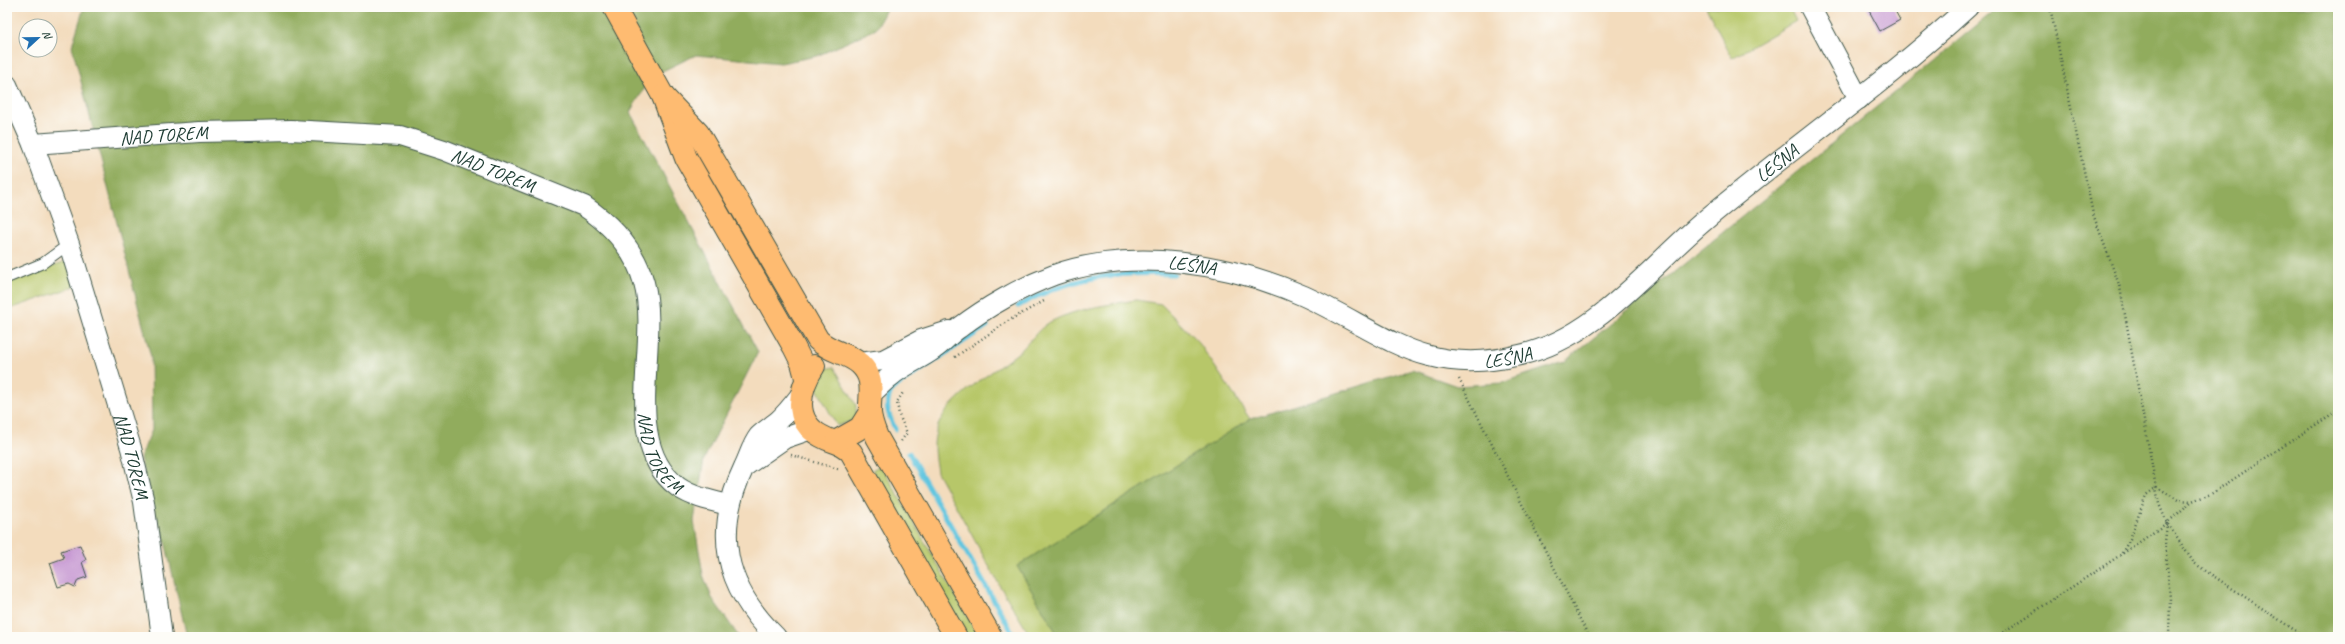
<svg xmlns="http://www.w3.org/2000/svg" width="2345" height="644" font-family="Caveat,sans-serif">
<style>
.green{fill:#b7c769;stroke:#6b824e}
.forest{fill:#91ac5d;stroke:#587448}
.lines{fill:none;stroke-linecap:round;stroke-linejoin:round}
.stream{stroke:#62c6e0;stroke-width:5}
.building{fill:#c79ad3}
.lane-casing{stroke:#3f5549;stroke-width:12}
.street-casing{stroke:#3f5549;stroke-width:22}
.highway-casing{stroke:#3f5549;stroke-width:24}
.path{stroke:#3f5549;stroke-width:2.5;stroke-dasharray:1 3;stroke-linecap:butt}
.lane{stroke:#fff;stroke-width:10}
.street{stroke:#fff;stroke-width:20}
.highway{stroke:#febb71;stroke-width:22}
.labels{text-anchor:middle;stroke-width:3;stroke-linejoin:round;paint-order:stroke}
.street-label{font-size:19px;fill:#1f3d34;stroke:#fdfcf7}
</style>
<rect width="100%" height="100%" fill="#fdfcf7"/>
<filter id="ink" filterUnits="userSpaceOnUse"><feTurbulence type="fractalNoise" baseFrequency=".025" numOctaves="2"/><feDisplacementMap in="SourceGraphic" scale="8" xChannelSelector="R" yChannelSelector="G"/><feConvolveMatrix kernelMatrix="1 2 1 2 8 2 1 2 1" color-interpolation-filters="sRGB"/></filter>
<filter id="wash" filterUnits="userSpaceOnUse"><feTurbulence type="fractalNoise" baseFrequency=".012" numOctaves="4" result="noise"/><feDisplacementMap in="SourceGraphic" scale="16" xChannelSelector="R" yChannelSelector="G"/><feGaussianBlur stdDeviation="0.9" result="paint"/><feColorMatrix in="noise" values="0 0 0 0 0 0 0 0 0 0 0 0 0 0 0 0 0 1.4 0 .05"/><feComposite in="paint" operator="in"/></filter>
<g filter="url(#wash)">
<rect width="100%" height="100%" fill="#f3dcbd"/>
<g class="green">
<polygon points="1706,7 1789,7 1796,21 1732,58"/>
<polygon points="68,261 76,286 7,310 7,282"/>
<path d="M 1136,300 L 1161,304 L 1199,343 L 1250,419 L 1017,566 L 1059,637 L 1031,637 L 1001,588 L 937,472 C 935,458 932,446 936,432 C 944,399 990,375 1015,355 C 1028,346 1036,330 1050,322 C 1077,308 1107,305 1136,300 Z"/>
<polygon points="834,367 856,405 856,419 837,426 816,387 821,370"/>
<polygon points="881,465 979,637 967,637 872,470"/>
</g>
<g class="forest">
<polygon points="84,7 887,7 876,29 817,56 781,63 696,55 652,76 630,112 758,352 704,459 694,521 703,575 712,598 739,637 187,637 164,537 149,496 140,458 152,430 151,357 72,46"/>
<polygon points="1999,7 2338,7 2338,637 1059,637 1017,566 1250,419 1412,370 1457,386 1502,383 1564,362"/>
</g>
<g class="lines">
<g class="stream">
<path d="M 1018,306 C 1070,276 1115,272 1174,274"/>
<path d="M 895,429 C 888,414 884,405 892,389 L 987,326"/>
<polyline points="909,453 1015,637"/>
</g>
</g>
<g id="blocks">
<g class="building">
<polygon points="1867,7 1893,7 1900,20 1880,31"/>
<polygon points="80,545 86,560 82,562 87,577 78,580 75,587 69,584 58,587 50,563 64,558 61,551"/>
</g>
</g>
</g>
<g filter="url(#ink)">
<use href="#blocks" fill-opacity="0" stroke="#3f5549" stroke-width="1"/>
<g class="lines">
<g class="lane-casing">
<polyline id="lane" points="7,278 43,263 69,244"/>
</g>
<g class="street-casing">
<g id="street">
<polyline points="1810,7 1859,99"/>
<path id="s1" d="M 7,85 L 33,144 L 69,244 L 131,448 L 144,502 L 162,637"/>
<path id="s2" d="M 33,144 L 199,132 L 291,130 L 400,136 L 444,150 L 584,206 C 612,225 635,250 644,283 C 661,344 619,443 678,487 C 692,497 712,501 729,505"/>
<polyline points="859,363 883,360 921,340 949,331"/>
<path id="s3" d="M 872,393 C 878,388 884,381 891,376 C 904,365 921,359 934,349 C 943,343 950,334 959,328 C 986,307 1022,287 1054,275 C 1133,247 1229,263 1304,296 C 1385,333 1423,378 1520,355 C 1596,338 1647,269 1704,221 C 1791,148 1884,84 1968,7"/>
<polyline points="745,466 785,438 811,429"/>
<path d="M 776,637 C 724,586 713,532 744,467 C 749,457 752,445 759,436 C 764,431 772,426 778,421 C 786,414 793,405 800,396"/>
</g>
</g>
<g class="highway-casing">
<g id="highway">
<polyline points="614,7 663,96 686,158 794,347 802,363 806,378"/>
<path d="M 663,96 L 698,133 L 818,340 C 831,353 847,352 860,364 C 876,379 869,395 870,413 C 871,422 874,429 877,437 L 991,637"/>
<path d="M 814,366 C 799,389 792,420 821,436 C 835,444 838,440 851,452 L 956,637"/>
<polyline points="837,441 860,428 870,412"/>
</g>
</g>
<g class="path">
<polyline points="2050,7 2093,214 2120,287 2159,504 2167,523 2194,563 2305,637"/>
<polyline points="955,357 1008,321 1046,300"/>
<polyline points="1459,379 1589,637"/>
<polyline points="901,441 907,433 899,415 897,402 904,391"/>
<polyline points="791,455 838,469"/>
<polyline points="2167,523 2165,542 2170,598 2169,637"/>
<polyline points="2122,553 2130,539 2146,495 2157,487 2178,500 2192,501"/>
<polyline points="1996,637 2122,554 2167,523 2192,501 2211,494 2338,410"/>
</g>
<use href="#lane" class="lane"/>
<use href="#street" class="street"/>
<use href="#highway" class="highway"/>
</g>
</g>
<g class="labels">
<g class="street-label">
<text dy="7" stroke="none"><textPath href="#s2" startOffset="131">NAD TOREM</textPath></text>
<text dy="7" stroke="none"><textPath href="#s3" startOffset="1029">LEŚNA</textPath></text>
<text dy="7" stroke="none"><textPath href="#s2" startOffset="467">NAD TOREM</textPath></text>
<text dy="7" stroke="none"><textPath href="#s3" startOffset="358">LEŚNA</textPath></text>
<text dy="7" stroke="none"><textPath href="#s3" startOffset="693">LEŚNA</textPath></text>
<text dy="7" stroke="none"><textPath href="#s2" startOffset="838">NAD TOREM</textPath></text>
<text dy="7" stroke="none"><textPath href="#s1" startOffset="392">NAD TOREM</textPath></text>
</g>
</g>
<rect width="2345" height="644" fill="none" stroke="#fdfcf7" stroke-width="24"/>
<g transform="translate(38 38) rotate(68)"><circle r="19" fill="#fdfcf7" stroke="#a4b0a9"/>
<path d="M0-3L7 15L0 10L-7 15Z" fill="#1f6fb2"/>
<text y="-6" font-size="11" font-weight="bold" text-anchor="middle" fill="#1f3d34">N</text>
</g>
</svg>
